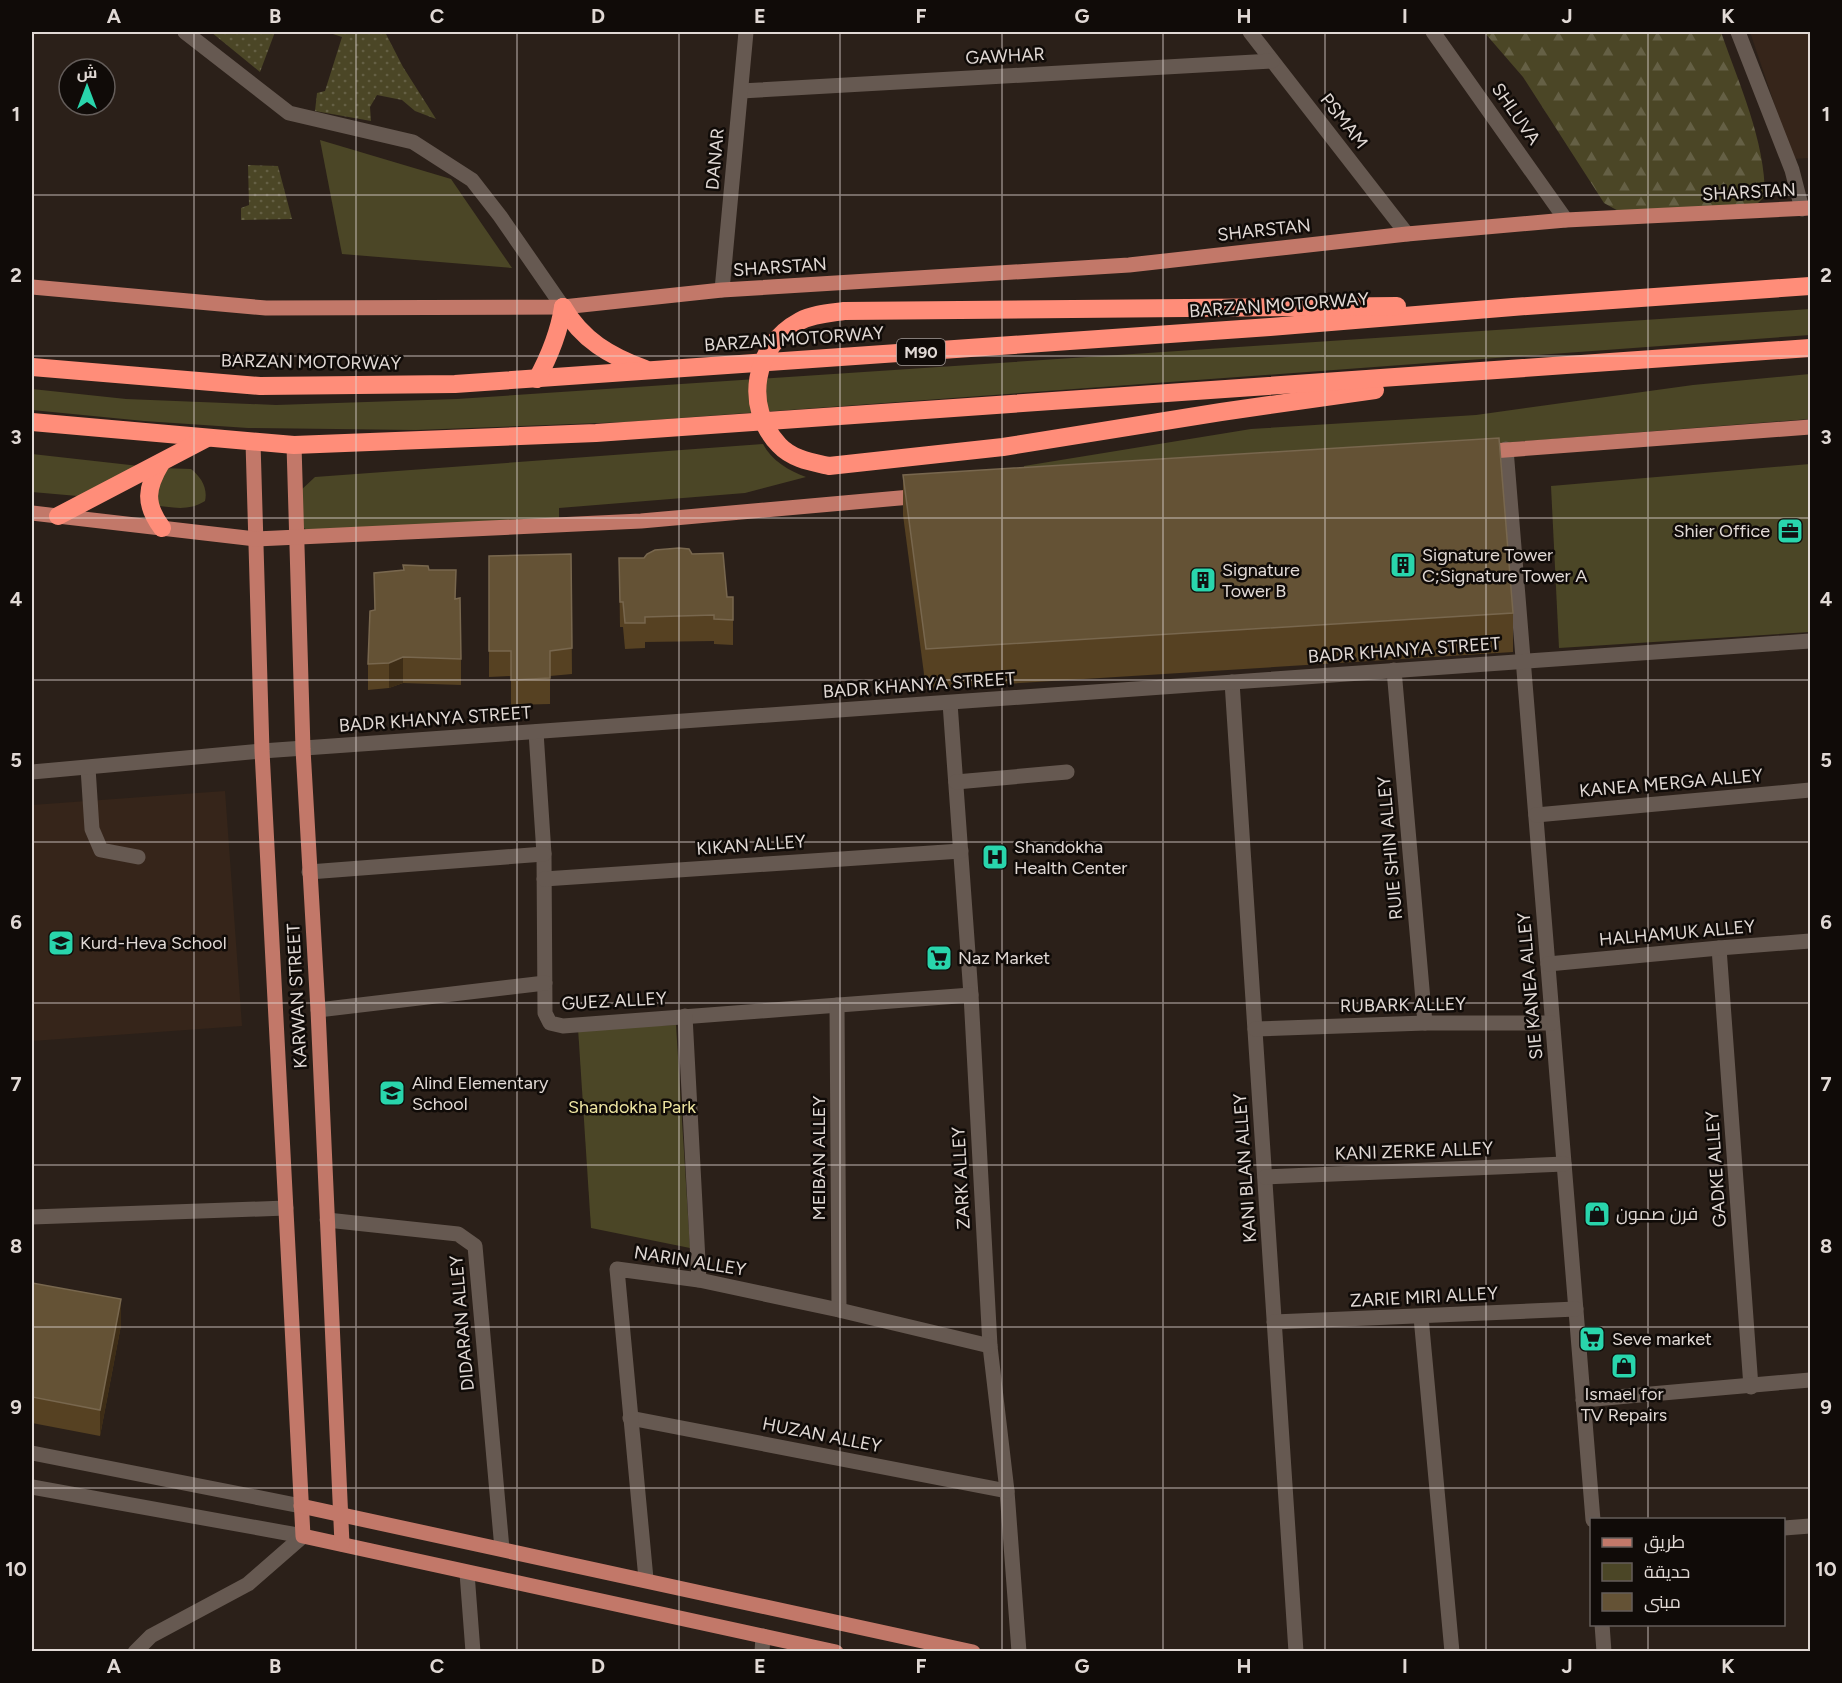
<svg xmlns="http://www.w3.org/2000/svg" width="1842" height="1683" font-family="Figtree,Cairo,sans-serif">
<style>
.built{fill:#36251a}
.grass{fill:url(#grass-dots)}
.forest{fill:url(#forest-firs)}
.park{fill:#4b4626}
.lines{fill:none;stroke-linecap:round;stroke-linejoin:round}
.minor{stroke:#665951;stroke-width:15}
.major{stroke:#c27869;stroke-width:15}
.highway{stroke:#ff8d79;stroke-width:18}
.wall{fill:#564122}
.shaded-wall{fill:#3e2d16}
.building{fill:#645235;stroke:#78674e;stroke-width:1.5}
.grid{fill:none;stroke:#e1d9d5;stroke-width:1.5;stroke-opacity:0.55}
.labels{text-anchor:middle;stroke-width:5;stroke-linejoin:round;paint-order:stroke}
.shield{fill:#100b08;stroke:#a29b98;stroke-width:1.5}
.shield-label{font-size:16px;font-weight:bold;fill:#e1d9d5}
.street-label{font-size:18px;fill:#e1d9d5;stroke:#100b08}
.poi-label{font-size:18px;fill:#e1d9d5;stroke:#100b08;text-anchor:start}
.park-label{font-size:18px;fill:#efe6a2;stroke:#100b08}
.neatline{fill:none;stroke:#e1d9d5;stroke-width:2}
.grid-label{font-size:20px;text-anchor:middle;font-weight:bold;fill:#e1d9d5}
</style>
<defs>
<pattern id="grass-dots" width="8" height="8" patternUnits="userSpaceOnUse" patternTransform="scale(1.5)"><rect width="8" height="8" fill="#4b4626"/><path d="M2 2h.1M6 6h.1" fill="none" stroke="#656045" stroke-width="1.8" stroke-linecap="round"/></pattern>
<pattern id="forest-firs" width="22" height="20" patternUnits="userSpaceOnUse" patternTransform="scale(1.5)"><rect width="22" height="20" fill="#4b4626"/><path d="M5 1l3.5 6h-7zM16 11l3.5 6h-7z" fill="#656045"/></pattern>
</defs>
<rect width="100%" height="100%" fill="#2b2019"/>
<g class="built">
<polygon points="1750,32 1810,32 1810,158 1793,159"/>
<polygon points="225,791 242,1026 32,1041 32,805"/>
</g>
<g class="grass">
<polygon points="211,32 275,32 260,72"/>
<polygon points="327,32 385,32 403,67 436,119 415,111 402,100 377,95 370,107 371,121 315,111 317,93 325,91 342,37"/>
<polygon points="248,165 278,166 292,219 241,220 241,208 249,205"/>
</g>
<path class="forest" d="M 1484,32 L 1721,32 C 1739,84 1765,140 1765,196 L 1753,208 L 1622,213 L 1604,203 L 1523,77 Z"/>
<g class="park">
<polygon points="320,140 451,179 512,268 342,254"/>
<polygon points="1810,309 1810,335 626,422 416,430 248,428 144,421 32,410 32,389 126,399 276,405 457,399"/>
<polygon points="1810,374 1810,419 1022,480 1024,466 1251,429 1476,415 1693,385"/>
<path d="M 763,444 C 771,460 789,471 806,477 L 745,493 L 559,508 L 559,519 L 309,531 L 302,527 L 299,492 L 315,477 Z"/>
<polygon points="32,454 148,467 89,497 32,492"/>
<polygon points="1810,464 1810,632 1559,648 1551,486"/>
<path d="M 160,468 L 191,469 C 201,477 208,488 205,501 C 188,512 171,507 152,505 Z"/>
<polygon points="676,1025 690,1248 591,1228 578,1028"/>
</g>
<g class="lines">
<g class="minor">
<polyline points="185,32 289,113 413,142 472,180 500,216 563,307"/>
<polyline points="1250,32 1407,234"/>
<polyline points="1433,32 1566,220"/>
<polyline points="1738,32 1792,170 1802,209"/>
<polyline points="741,91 1272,61"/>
<polyline points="722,290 746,32"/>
<polyline points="1506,449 1593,1520"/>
<polyline points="1394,670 1425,1023"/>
<polyline points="1232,682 1296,1652"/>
<polyline points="950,703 971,995 990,1346 1007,1491 1019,1652"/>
<polyline points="536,732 544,854 545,1013 550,1023 563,1026 971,995"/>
<polyline points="88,768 92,829 101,850 138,857"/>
<polyline points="32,772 262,751 1810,641"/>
<polyline points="956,782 1067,772"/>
<polyline points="1536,815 1810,790"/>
<polyline points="309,872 544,854"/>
<polyline points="544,879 961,851"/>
<polyline points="1719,948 1751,1387"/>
<polyline points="1548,964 1719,948 1810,941"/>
<polyline points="837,1005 839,1310"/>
<polyline points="318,1010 545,983"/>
<polyline points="685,1016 699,1280"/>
<polyline points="1255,1029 1425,1023 1552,1023"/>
<polyline points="1265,1177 1564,1164"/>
<polyline points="32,1217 286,1208"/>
<polyline points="327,1220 458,1234 475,1246 502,1549"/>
<polyline points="1421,1317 1452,1652"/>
<polyline points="1274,1322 1576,1309"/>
<polyline points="1583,1400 1810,1380"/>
<polyline points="630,1418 1007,1491"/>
<polyline points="32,1453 301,1506"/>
<polyline points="32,1487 303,1536"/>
<polyline points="1784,1528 1810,1526"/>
<polyline points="467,1573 473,1652"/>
<polyline points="646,1579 617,1269 699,1280 839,1310 990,1346"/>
<polyline points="1602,1624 1604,1652"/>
<polyline points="135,1652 151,1636 248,1584 303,1536"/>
<polyline points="762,1652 763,1636"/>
</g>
<g class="major">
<polyline points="32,287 266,308 563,307 722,290 1129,265 1407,234 1566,220 1810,208"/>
<polyline points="253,442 262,751 303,1536 836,1652"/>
<polyline points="294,445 303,749 318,1010 342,1544"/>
<polyline points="1479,452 1810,427"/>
<polyline points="32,513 256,539 641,521 922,496"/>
<polyline points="301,1506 973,1652"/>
</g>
<g class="highway">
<path d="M 563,307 C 582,340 610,356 645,369"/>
<polyline points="32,367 260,386 455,384 1270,327 1513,307 1810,286"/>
<path d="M 537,379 C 550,355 559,333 563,307"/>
<path d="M 1375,390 L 1221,412 L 1003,447 L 829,466 C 811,462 792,459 779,445 C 743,407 753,346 800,321 C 813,314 830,313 844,311 C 1029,308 1213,306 1397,306"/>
<polyline points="32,422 294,445 596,433 1810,348"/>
<path d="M 161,463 C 146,488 144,504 162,528"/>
<polyline points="58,516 207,438"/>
</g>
</g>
<g class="wall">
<polygon points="903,475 1513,613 1513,652 926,689 903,515"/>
<polygon points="571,554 572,674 550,676 550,704 511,705 511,676 489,677 489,556"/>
<polygon points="692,554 727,597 733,597 733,645 714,644 714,641 645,642 645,648 625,649 623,627 620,627 619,558 644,558"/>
<polygon points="403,565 429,570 456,598 461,659 461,685 403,683 389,688 368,690 368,664 375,611 374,573 403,570"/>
<polygon points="32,1283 121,1325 100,1436 32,1423"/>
</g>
<g class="shaded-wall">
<polygon points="403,657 403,683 389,688 389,663"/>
<polygon points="121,1299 121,1325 100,1436 100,1410"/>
</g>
<g class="building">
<polygon points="1499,438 1513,613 926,649 903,475"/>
<polygon points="679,548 689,549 692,554 723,553 727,597 733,597 733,620 714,619 714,615 645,617 645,623 625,623 623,602 620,602 619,558 644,558 647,554 655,550"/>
<polygon points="571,554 572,648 550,651 550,678 511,680 511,651 489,651 489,556"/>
<polygon points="403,565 428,566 429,570 456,570 455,599 460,598 461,659 403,657 389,663 368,664 370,611 375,610 374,573 404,570"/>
<polygon points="32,1283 121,1299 100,1410 32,1397"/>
</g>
<path class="grid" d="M 194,32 L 194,1652M 356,32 L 356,1652M 517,32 L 517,1652M 679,32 L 679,1652M 840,32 L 840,1652M 1002,32 L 1002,1652M 1163,32 L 1163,1652M 1325,32 L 1325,1652M 1486,32 L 1486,1652M 1648,32 L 1648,1520M 32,195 L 1810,195M 32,356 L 1810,356M 32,518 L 1810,518M 32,680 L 1810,680M 32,842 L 1810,842M 32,1003 L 1810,1003M 32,1165 L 1810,1165M 32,1327 L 1810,1327M 32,1488 L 1810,1488M 1648,1624 L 1648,1652"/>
<defs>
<g id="office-square" transform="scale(1.35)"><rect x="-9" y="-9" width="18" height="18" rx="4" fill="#29d5ac" stroke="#100b08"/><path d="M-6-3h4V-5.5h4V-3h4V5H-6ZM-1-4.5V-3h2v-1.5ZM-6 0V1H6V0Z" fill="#111"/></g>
<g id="building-square" transform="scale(1.35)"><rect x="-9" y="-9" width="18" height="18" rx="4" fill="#29d5ac" stroke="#100b08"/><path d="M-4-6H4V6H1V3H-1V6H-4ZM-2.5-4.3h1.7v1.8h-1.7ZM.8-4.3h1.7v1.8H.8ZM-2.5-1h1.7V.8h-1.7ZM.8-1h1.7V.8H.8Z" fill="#111"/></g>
<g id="hospital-square" transform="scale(1.35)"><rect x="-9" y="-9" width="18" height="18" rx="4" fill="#29d5ac" stroke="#100b08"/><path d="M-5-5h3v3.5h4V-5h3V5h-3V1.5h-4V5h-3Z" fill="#111"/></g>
<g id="school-square" transform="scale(1.35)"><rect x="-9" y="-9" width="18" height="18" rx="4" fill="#29d5ac" stroke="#100b08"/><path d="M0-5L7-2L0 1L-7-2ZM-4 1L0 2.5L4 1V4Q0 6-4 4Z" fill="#111"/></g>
<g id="supermarket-square" transform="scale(1.35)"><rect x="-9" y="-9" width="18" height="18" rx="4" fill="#29d5ac" stroke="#100b08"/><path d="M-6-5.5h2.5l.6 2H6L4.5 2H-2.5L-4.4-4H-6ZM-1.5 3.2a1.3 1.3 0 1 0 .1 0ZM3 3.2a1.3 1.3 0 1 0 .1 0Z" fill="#111"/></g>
<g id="shop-square" transform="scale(1.35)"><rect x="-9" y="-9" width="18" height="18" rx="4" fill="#29d5ac" stroke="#100b08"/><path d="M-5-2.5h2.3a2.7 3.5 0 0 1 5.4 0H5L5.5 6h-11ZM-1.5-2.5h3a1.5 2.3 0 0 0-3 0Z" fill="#111"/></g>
</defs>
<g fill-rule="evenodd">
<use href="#office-square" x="1790" y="531"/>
<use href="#building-square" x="1403" y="565"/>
<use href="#building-square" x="1203" y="580"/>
<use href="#hospital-square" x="995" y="857"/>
<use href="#school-square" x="61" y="943"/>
<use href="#supermarket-square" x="939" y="958"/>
<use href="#school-square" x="392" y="1093"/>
<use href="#shop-square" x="1597" y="1214"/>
<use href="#supermarket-square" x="1592" y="1339"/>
<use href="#shop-square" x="1624" y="1366"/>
</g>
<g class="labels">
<rect class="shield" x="897" y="339" width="48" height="26" rx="4.5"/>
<g class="shield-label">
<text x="921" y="358">M90</text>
</g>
<g class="street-label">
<text transform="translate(1005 56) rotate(-3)" y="6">GAWHAR</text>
<text transform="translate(1516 114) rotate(55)" y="6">SHLUVA</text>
<text transform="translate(1344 121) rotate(52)" y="6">PSMAM</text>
<text transform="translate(715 159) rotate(-85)" y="6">DANAR</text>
<text transform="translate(1749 192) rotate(-3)" y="6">SHARSTAN</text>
<text transform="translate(1264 230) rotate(-6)" y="6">SHARSTAN</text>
<text transform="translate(780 267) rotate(-4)" y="6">SHARSTAN</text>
<text transform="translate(1279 305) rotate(-4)" y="6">BARZAN MOTORWAY</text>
<text transform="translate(794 339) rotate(-4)" y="6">BARZAN MOTORWAY</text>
<text transform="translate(311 362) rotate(1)" y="6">BARZAN MOTORWAY</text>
<text transform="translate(1404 650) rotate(-4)" y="6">BADR KHANYA STREET</text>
<text transform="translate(919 685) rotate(-4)" y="6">BADR KHANYA STREET</text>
<text transform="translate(435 719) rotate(-4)" y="6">BADR KHANYA STREET</text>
<text transform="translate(1671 783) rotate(-5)" y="6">KANEA MERGA ALLEY</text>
<text transform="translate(751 845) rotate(-4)" y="6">KIKAN ALLEY</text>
<text transform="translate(1390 848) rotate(-95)" y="6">RUIE SHIN ALLEY</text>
<text transform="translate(1677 933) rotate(-5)" y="6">HALHAMUK ALLEY</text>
<text transform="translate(1530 986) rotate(-95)" y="6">SIE KANEA ALLEY</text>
<text transform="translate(297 996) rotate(-93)" y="6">KARWAN STREET</text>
<text transform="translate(614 1001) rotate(-3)" y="6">GUEZ ALLEY</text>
<text transform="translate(1403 1005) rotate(-1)" y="6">RUBARK ALLEY</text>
<text transform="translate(1414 1151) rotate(-2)" y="6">KANI ZERKE ALLEY</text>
<text transform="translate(819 1158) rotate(-90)" y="6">MEIBAN ALLEY</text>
<text transform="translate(1245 1168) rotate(-94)" y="6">KANI BLAN ALLEY</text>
<text transform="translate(1716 1169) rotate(-94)" y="6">GADKE ALLEY</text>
<text transform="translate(961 1178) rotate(-93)" y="6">ZARK ALLEY</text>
<text transform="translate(690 1261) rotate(9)" y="6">NARIN ALLEY</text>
<text transform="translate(1424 1297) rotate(-3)" y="6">ZARIE MIRI ALLEY</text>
<text transform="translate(462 1323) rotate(-95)" y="6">DIDARAN ALLEY</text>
<text transform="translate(822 1435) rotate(11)" y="6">HUZAN ALLEY</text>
</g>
<g class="poi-label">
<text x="1770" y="537" text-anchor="end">Shier Office</text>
<text x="1422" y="561">Signature Tower<tspan x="1422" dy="21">C;Signature Tower A</tspan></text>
<text x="1222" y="576">Signature<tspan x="1222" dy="21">Tower B</tspan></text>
<text x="1014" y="853">Shandokha<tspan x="1014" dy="21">Health Center</tspan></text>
<text x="80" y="949">Kurd-Heva School</text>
<text x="958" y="964">Naz Market</text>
<text x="412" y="1089">Alind Elementary<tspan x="412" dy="21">School</tspan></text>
<text x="1616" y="1220">فرن صمون</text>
<text x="1612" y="1345">Seve market</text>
<text x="1624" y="1400" text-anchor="middle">Ismael for<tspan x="1624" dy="21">TV Repairs</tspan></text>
</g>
<g class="park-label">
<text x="632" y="1113">Shandokha Park</text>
</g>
</g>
<rect width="1842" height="1683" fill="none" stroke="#100b08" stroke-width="66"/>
<rect x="1590" y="1518" width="195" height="108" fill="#100b08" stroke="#645d5a" stroke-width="1.5"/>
<rect x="1602" y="1538" width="30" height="9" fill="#c27869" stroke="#645d5a" stroke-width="1.5"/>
<text x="1644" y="1548" font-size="18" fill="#e1d9d5">طريق</text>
<rect x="1602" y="1563" width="30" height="18" fill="#4b4626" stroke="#645d5a" stroke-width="1.5"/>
<text x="1644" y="1578" font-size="18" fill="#e1d9d5">حديقة</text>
<rect x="1602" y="1593" width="30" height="18" fill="#645235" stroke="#645d5a" stroke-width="1.5"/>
<text x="1644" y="1608" font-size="18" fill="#e1d9d5">مبنى</text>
<g transform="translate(87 87)"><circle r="28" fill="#100b08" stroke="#645d5a" stroke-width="1.5"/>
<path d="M0-4.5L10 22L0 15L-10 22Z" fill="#29d5ac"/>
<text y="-9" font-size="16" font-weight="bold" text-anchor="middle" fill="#e1d9d5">ش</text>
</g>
<rect x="33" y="33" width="1776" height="1617" class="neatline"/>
<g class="grid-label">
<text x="114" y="23">A</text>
<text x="275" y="23">B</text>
<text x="437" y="23">C</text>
<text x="598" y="23">D</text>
<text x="760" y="23">E</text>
<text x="921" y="23">F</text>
<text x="1082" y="23">G</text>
<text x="1244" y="23">H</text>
<text x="1405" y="23">I</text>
<text x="1567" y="23">J</text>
<text x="1728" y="23">K</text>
<text x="16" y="121">1</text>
<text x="1826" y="121">1</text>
<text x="16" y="282">2</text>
<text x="1826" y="282">2</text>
<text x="16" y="444">3</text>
<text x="1826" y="444">3</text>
<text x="16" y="606">4</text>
<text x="1826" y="606">4</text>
<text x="16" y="767">5</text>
<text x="1826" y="767">5</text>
<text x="16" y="929">6</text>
<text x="1826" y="929">6</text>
<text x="16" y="1091">7</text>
<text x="1826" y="1091">7</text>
<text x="16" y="1253">8</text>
<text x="1826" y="1253">8</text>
<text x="16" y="1414">9</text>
<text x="1826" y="1414">9</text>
<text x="16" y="1576">10</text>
<text x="1826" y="1576">10</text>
<text x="114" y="1673">A</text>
<text x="275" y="1673">B</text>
<text x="437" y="1673">C</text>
<text x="598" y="1673">D</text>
<text x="760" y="1673">E</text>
<text x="921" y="1673">F</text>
<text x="1082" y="1673">G</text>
<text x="1244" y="1673">H</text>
<text x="1405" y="1673">I</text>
<text x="1567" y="1673">J</text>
<text x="1728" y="1673">K</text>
</g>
</svg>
